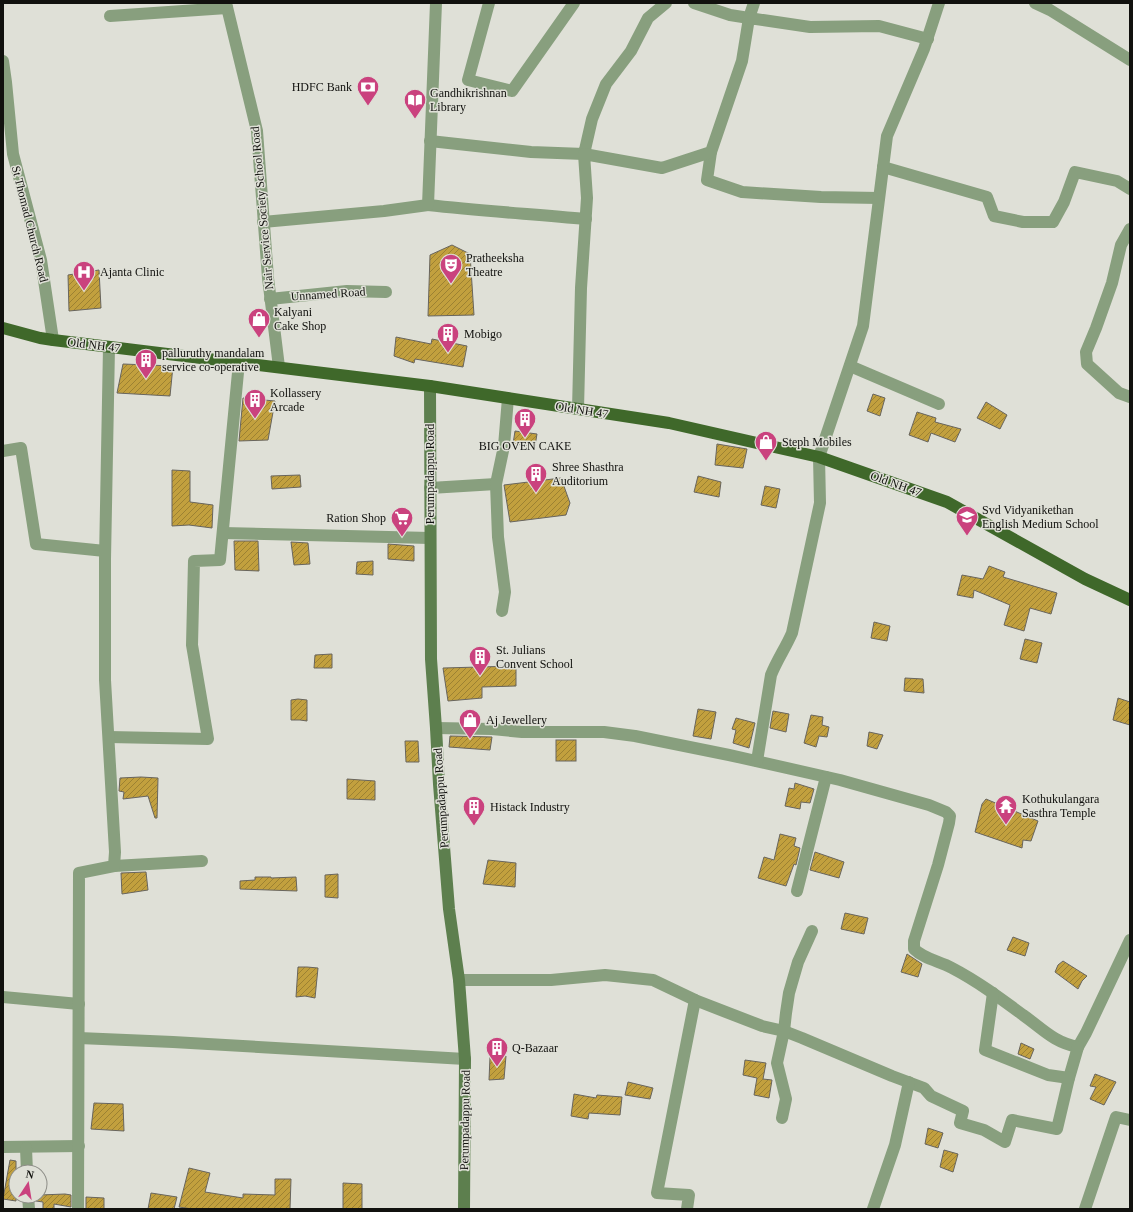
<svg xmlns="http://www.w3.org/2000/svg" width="1133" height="1212" font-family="'Times New Roman',serif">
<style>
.building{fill:url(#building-hatch);stroke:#68655e}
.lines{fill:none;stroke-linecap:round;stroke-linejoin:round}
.street{stroke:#889f7e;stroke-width:12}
.secondary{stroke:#5d7f4e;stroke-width:12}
.primary{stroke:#3f682a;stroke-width:12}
.labels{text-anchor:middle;stroke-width:3;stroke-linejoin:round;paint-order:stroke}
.poi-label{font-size:12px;fill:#11110e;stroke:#dfe0d7;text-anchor:start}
.street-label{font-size:12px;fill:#11110e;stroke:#dfe0d7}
</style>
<defs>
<pattern id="building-hatch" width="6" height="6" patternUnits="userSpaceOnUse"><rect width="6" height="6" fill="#c2a03e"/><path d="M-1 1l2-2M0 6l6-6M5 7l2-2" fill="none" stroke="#9c8132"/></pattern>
</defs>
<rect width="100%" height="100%" fill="#dfe0d7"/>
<g class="building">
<polygon points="452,245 470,254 474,315 428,316 430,255"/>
<polygon points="99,270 101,308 69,311 68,275"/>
<polygon points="396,337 431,344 432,339 467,346 463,367 415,359 414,363 394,356"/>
<polygon points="123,364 173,366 170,396 117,393"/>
<polygon points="873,394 885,398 880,416 867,411"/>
<polygon points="243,398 275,401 268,440 239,441"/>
<polygon points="986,402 1007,415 1000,429 977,418"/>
<polygon points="917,412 936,418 935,422 961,429 955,442 931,433 928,442 909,435"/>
<polygon points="515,431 537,434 535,446 513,444"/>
<polygon points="717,444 747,449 743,468 715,465"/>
<polygon points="172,470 190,471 190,502 213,505 212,528 189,525 172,526"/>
<polygon points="300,475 301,487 272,489 271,476"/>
<polygon points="698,476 721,482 719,497 694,492"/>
<polygon points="561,478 570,503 566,515 510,522 504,485"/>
<polygon points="765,486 780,489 776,508 761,505"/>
<polygon points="234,541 258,541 259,571 235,570"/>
<polygon points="291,542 308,543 310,564 294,565"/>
<polygon points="388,544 414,546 414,561 388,559"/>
<polygon points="373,561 373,575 356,574 357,562"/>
<polygon points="989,566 1005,572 1003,577 1057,593 1051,614 1030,608 1024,631 1004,625 1010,605 974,590 973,598 957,595 962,575 983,579"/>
<polygon points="874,622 890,626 887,641 871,638"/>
<polygon points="1025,639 1042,643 1037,663 1020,659"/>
<polygon points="332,654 332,668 314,668 315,655"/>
<polygon points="516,666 516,686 482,687 482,698 448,701 443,668"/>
<polygon points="905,678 923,679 924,693 904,691"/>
<polygon points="1118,698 1130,702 1130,725 1113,720"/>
<polygon points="298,699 307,700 307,721 300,720 291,720 291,700"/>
<polygon points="698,709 716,712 711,739 693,736"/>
<polygon points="773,711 789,714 786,732 770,728"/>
<polygon points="811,715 823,717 822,725 829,727 827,737 819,736 816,747 804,743"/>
<polygon points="736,718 755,723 749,748 733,743 736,730 732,729"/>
<polygon points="869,732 883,735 877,749 867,746"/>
<polygon points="450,736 492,737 490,750 449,747"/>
<rect x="556" y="740" width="20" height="21"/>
<polygon points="405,741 418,741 419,762 406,762"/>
<polygon points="141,777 158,778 157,818 155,818 148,796 123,799 124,792 119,791 120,778"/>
<polygon points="347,779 375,781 375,800 347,799"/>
<polygon points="795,783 814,789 810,803 801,802 800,809 785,806 789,788 794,789"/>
<polygon points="986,799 1038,821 1031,841 1023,840 1022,848 975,832 982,804"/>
<polygon points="780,834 796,838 794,846 800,848 796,865 794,864 786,886 758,878 764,857 774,860"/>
<polygon points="815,852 844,862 839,878 810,870"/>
<polygon points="488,860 516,863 515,887 483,884"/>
<polygon points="146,872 148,890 122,894 121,873"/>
<polygon points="338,874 338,898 325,897 325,875"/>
<polygon points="255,877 271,877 271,878 296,877 297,891 240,889 240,881 255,880"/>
<polygon points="845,913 868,918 864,934 841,929"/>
<polygon points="1013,937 1029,943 1025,956 1007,950"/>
<polygon points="907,954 922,964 918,977 901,972"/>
<polygon points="1063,961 1087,976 1082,981 1078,989 1055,972 1058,965"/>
<polygon points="298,967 307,967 318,968 315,998 305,996 296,997"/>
<polygon points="1021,1043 1034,1049 1030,1059 1018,1054"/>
<polygon points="506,1056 504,1079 489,1080 490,1057"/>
<polygon points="745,1060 766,1063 763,1079 772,1080 769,1098 754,1095 757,1078 743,1075"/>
<polygon points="1095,1074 1116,1082 1104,1105 1090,1099 1096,1087 1090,1086"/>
<polygon points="628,1082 653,1088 650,1099 625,1095"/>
<polygon points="574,1094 596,1098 597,1095 622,1097 620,1115 589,1113 588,1119 571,1116"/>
<polygon points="94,1103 123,1104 124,1131 91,1129"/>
<polygon points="928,1128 943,1133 938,1148 925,1144"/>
<polygon points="944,1150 958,1154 953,1172 940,1167"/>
<polygon points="10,1160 16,1161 16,1201 3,1199"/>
<polygon points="189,1168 210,1173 205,1192 243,1198 243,1194 275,1195 275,1179 291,1179 290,1209 192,1209 179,1207"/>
<polygon points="343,1183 362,1184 362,1209 343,1209"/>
<polygon points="151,1193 177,1197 174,1209 148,1209"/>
<polygon points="65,1194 71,1195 71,1207 54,1204 54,1209 43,1209 43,1202 36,1201 36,1196 40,1196 40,1195"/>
<polygon points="86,1197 104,1198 104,1209 86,1209"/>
</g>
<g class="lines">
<g class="street">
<polyline points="226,3 257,131 268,278 279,367"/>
<polyline points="489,3 468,80 512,91 574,3"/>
<polyline points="694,3 730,15 749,18 754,3"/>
<polyline points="1035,3 1050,10 1130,60"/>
<polyline points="110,16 227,8"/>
<polyline points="3,61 6,82 13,154 41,260 53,340"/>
<polyline points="430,141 531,152 584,154 592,119 606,84 631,51 648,18 666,3"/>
<polyline points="711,152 707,180 742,192 821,197 879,198"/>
<polyline points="883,167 987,197 994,216 1023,222 1053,222 1064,202 1075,172 1117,181 1130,189"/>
<path d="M 428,205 C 481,211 533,214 586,219"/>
<polyline points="263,222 384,211 428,205 436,3"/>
<polyline points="1130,229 1121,245 1112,283 1096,328 1086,352 1087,364 1119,393 1130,397"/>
<polyline points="270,299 347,291 386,292"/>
<polyline points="850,366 939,404"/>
<polyline points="578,409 581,288 587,198 584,154 662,168 711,152 742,61 749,18 810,27 879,26 928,39"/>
<polyline points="3,451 21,448 36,544 105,551"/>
<polyline points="430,488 496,484"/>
<polyline points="223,533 430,538"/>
<polyline points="502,611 505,592 498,537 496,484 504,446 508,398"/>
<path d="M 436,728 L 492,729 L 522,732 L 604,732 L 635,736 L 729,755 L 840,780 L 929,805 L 946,812 L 950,816 L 949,823 L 938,865 L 914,941 L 914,949 C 924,959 939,961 952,968 C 977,981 1000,998 1023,1015 C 1043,1029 1053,1042 1078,1047 L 1086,1033 L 1130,940"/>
<polyline points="109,737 208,739 192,645 194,561 220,560 239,362"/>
<path d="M 757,761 L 771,675 C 777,660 786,647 792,633 L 820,503 L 819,457 L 863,326 L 887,136 L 924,49 L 939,3"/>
<polyline points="114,866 202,861"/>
<polyline points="797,891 826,777"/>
<polyline points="459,980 551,980 605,975 653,980 695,1000 762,1026 784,1031 802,1038 892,1076 924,1088 931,1096 963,1111 960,1123 984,1130 1005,1142 1012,1120 1057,1129 1069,1078 1078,1047"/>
<polyline points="993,993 985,1050 1048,1075 1069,1078"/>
<polyline points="3,997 79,1004"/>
<polyline points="79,1038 173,1042 465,1059"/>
<polyline points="782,1118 786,1099 777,1063 784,1031 786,1013 789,993 798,962 812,931"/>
<polyline points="3,1147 79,1146"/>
<polyline points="26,1148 27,1172"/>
<polyline points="28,1196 29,1209"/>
<polyline points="78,1209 79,873 114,866 115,852 105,680 105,559 109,347"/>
<polyline points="687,1209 689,1195 657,1193 695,1000"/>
<polyline points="873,1209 895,1145 909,1082"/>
<polyline points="1085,1209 1116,1117 1130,1120"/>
</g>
<polyline class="secondary" points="430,386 431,659 436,728 439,784 449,909 459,980 465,1059 464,1209"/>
<polyline class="primary" points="3,328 40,338 53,340 430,386 669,423 819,457 947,502 1085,579 1130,600"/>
</g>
<defs>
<g id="bank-pin" transform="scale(1.15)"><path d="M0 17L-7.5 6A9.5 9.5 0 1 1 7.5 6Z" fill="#ca427e" stroke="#dfe0d7"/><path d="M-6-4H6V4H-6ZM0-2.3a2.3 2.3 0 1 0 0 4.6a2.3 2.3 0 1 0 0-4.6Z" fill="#fff"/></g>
<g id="library-pin" transform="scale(1.15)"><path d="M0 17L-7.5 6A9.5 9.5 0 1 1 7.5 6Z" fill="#ca427e" stroke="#dfe0d7"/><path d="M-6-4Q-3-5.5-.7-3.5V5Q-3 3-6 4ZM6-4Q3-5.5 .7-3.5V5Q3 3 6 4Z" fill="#fff"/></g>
<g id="theatre-pin" transform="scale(1.15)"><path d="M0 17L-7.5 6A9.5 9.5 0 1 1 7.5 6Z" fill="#ca427e" stroke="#dfe0d7"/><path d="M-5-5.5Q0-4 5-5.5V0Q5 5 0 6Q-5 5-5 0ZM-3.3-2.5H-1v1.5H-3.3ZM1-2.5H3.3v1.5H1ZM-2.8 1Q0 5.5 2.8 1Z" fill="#fff"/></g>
<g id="hospital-pin" transform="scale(1.15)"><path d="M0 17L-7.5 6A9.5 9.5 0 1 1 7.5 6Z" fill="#ca427e" stroke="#dfe0d7"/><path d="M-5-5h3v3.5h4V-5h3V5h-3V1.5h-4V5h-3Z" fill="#fff"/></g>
<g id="shop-pin" transform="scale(1.15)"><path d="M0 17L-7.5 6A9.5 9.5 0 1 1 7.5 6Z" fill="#ca427e" stroke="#dfe0d7"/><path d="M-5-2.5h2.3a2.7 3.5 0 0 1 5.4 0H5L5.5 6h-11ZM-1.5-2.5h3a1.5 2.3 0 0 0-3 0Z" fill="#fff"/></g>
<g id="building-pin" transform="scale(1.15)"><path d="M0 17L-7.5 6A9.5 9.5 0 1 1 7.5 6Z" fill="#ca427e" stroke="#dfe0d7"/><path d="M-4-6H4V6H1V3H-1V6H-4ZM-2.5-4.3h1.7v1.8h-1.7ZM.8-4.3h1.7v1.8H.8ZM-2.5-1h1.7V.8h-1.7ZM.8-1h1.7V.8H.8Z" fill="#fff"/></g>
<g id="school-pin" transform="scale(1.15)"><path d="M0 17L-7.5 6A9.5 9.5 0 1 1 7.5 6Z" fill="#ca427e" stroke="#dfe0d7"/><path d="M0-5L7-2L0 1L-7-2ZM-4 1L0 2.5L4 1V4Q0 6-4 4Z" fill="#fff"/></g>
<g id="supermarket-pin" transform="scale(1.15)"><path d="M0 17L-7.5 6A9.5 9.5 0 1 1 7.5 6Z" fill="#ca427e" stroke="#dfe0d7"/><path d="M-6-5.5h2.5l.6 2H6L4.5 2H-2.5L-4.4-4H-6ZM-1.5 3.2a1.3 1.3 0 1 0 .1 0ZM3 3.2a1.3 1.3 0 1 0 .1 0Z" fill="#fff"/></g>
<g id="temple-pin" transform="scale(1.15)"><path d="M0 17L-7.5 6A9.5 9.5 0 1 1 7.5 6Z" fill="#ca427e" stroke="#dfe0d7"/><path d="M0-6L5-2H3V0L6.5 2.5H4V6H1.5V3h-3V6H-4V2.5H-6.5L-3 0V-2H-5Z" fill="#fff"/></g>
</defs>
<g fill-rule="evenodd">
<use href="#bank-pin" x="368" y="87"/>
<use href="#library-pin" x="415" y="100"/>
<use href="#theatre-pin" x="451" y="265"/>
<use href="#hospital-pin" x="84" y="272"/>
<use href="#shop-pin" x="259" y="319"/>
<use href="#building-pin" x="448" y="334"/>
<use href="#building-pin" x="146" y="360"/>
<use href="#building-pin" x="255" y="400"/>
<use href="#building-pin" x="525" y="419"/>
<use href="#shop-pin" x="766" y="442"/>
<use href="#building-pin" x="536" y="474"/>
<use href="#school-pin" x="967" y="517"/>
<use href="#supermarket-pin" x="402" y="518"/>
<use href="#building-pin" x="480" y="657"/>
<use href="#shop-pin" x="470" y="720"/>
<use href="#temple-pin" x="1006" y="806"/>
<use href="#building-pin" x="474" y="807"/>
<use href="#building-pin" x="497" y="1048"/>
</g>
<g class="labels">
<g class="poi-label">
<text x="352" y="91" text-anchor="end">HDFC Bank</text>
<text x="430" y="97">Gandhikrishnan<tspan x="430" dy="14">Library</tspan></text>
<text x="466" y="262">Pratheeksha<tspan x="466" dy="14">Theatre</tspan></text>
<text x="100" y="276">Ajanta Clinic</text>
<text x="274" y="316">Kalyani<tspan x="274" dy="14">Cake Shop</tspan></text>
<text x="464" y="338">Mobigo</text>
<text x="162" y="357">palluruthy mandalam<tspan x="162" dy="14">service co-operative</tspan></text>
<text x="270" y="397">Kollassery<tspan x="270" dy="14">Arcade</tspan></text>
<text x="782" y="446">Steph Mobiles</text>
<text x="525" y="450" text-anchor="middle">BIG OVEN CAKE</text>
<text x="552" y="471">Shree Shasthra<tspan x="552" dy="14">Auditorium</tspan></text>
<text x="982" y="514">Svd Vidyanikethan<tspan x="982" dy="14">English Medium School</tspan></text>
<text x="386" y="522" text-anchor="end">Ration Shop</text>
<text x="496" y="654">St. Julians<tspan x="496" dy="14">Convent School</tspan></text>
<text x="486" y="724">Aj Jewellery</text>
<text x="1022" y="803">Kothukulangara<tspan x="1022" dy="14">Sasthra Temple</tspan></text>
<text x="490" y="811">Histack Industry</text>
<text x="512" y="1052">Q-Bazaar</text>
</g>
<g class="street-label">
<text transform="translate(262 208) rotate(-95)" y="4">Nair Service Society School Road</text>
<text transform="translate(30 224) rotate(76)" y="4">St Thomad Church Road</text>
<text transform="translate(328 294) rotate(-4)" y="4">Unnamed Road</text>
<text transform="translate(94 345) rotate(7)" y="4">Old NH 47</text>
<text transform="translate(582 410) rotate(9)" y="4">Old NH 47</text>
<text transform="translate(430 474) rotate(-90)" y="4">Perumpadappu Road</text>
<text transform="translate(896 484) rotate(20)" y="4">Old NH 47</text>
<text transform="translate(441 798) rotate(-94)" y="4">Perumpadappu Road</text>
<text transform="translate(465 1120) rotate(-89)" y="4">Perumpadappu Road</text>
</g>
</g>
<rect width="1133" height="1212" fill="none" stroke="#11110e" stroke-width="8"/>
<g transform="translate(28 1184) rotate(12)"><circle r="19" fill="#dfe0d7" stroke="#8d8d87"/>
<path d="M0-3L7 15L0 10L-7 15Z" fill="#ca427e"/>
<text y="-6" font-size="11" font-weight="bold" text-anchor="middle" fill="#11110e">N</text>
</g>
</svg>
